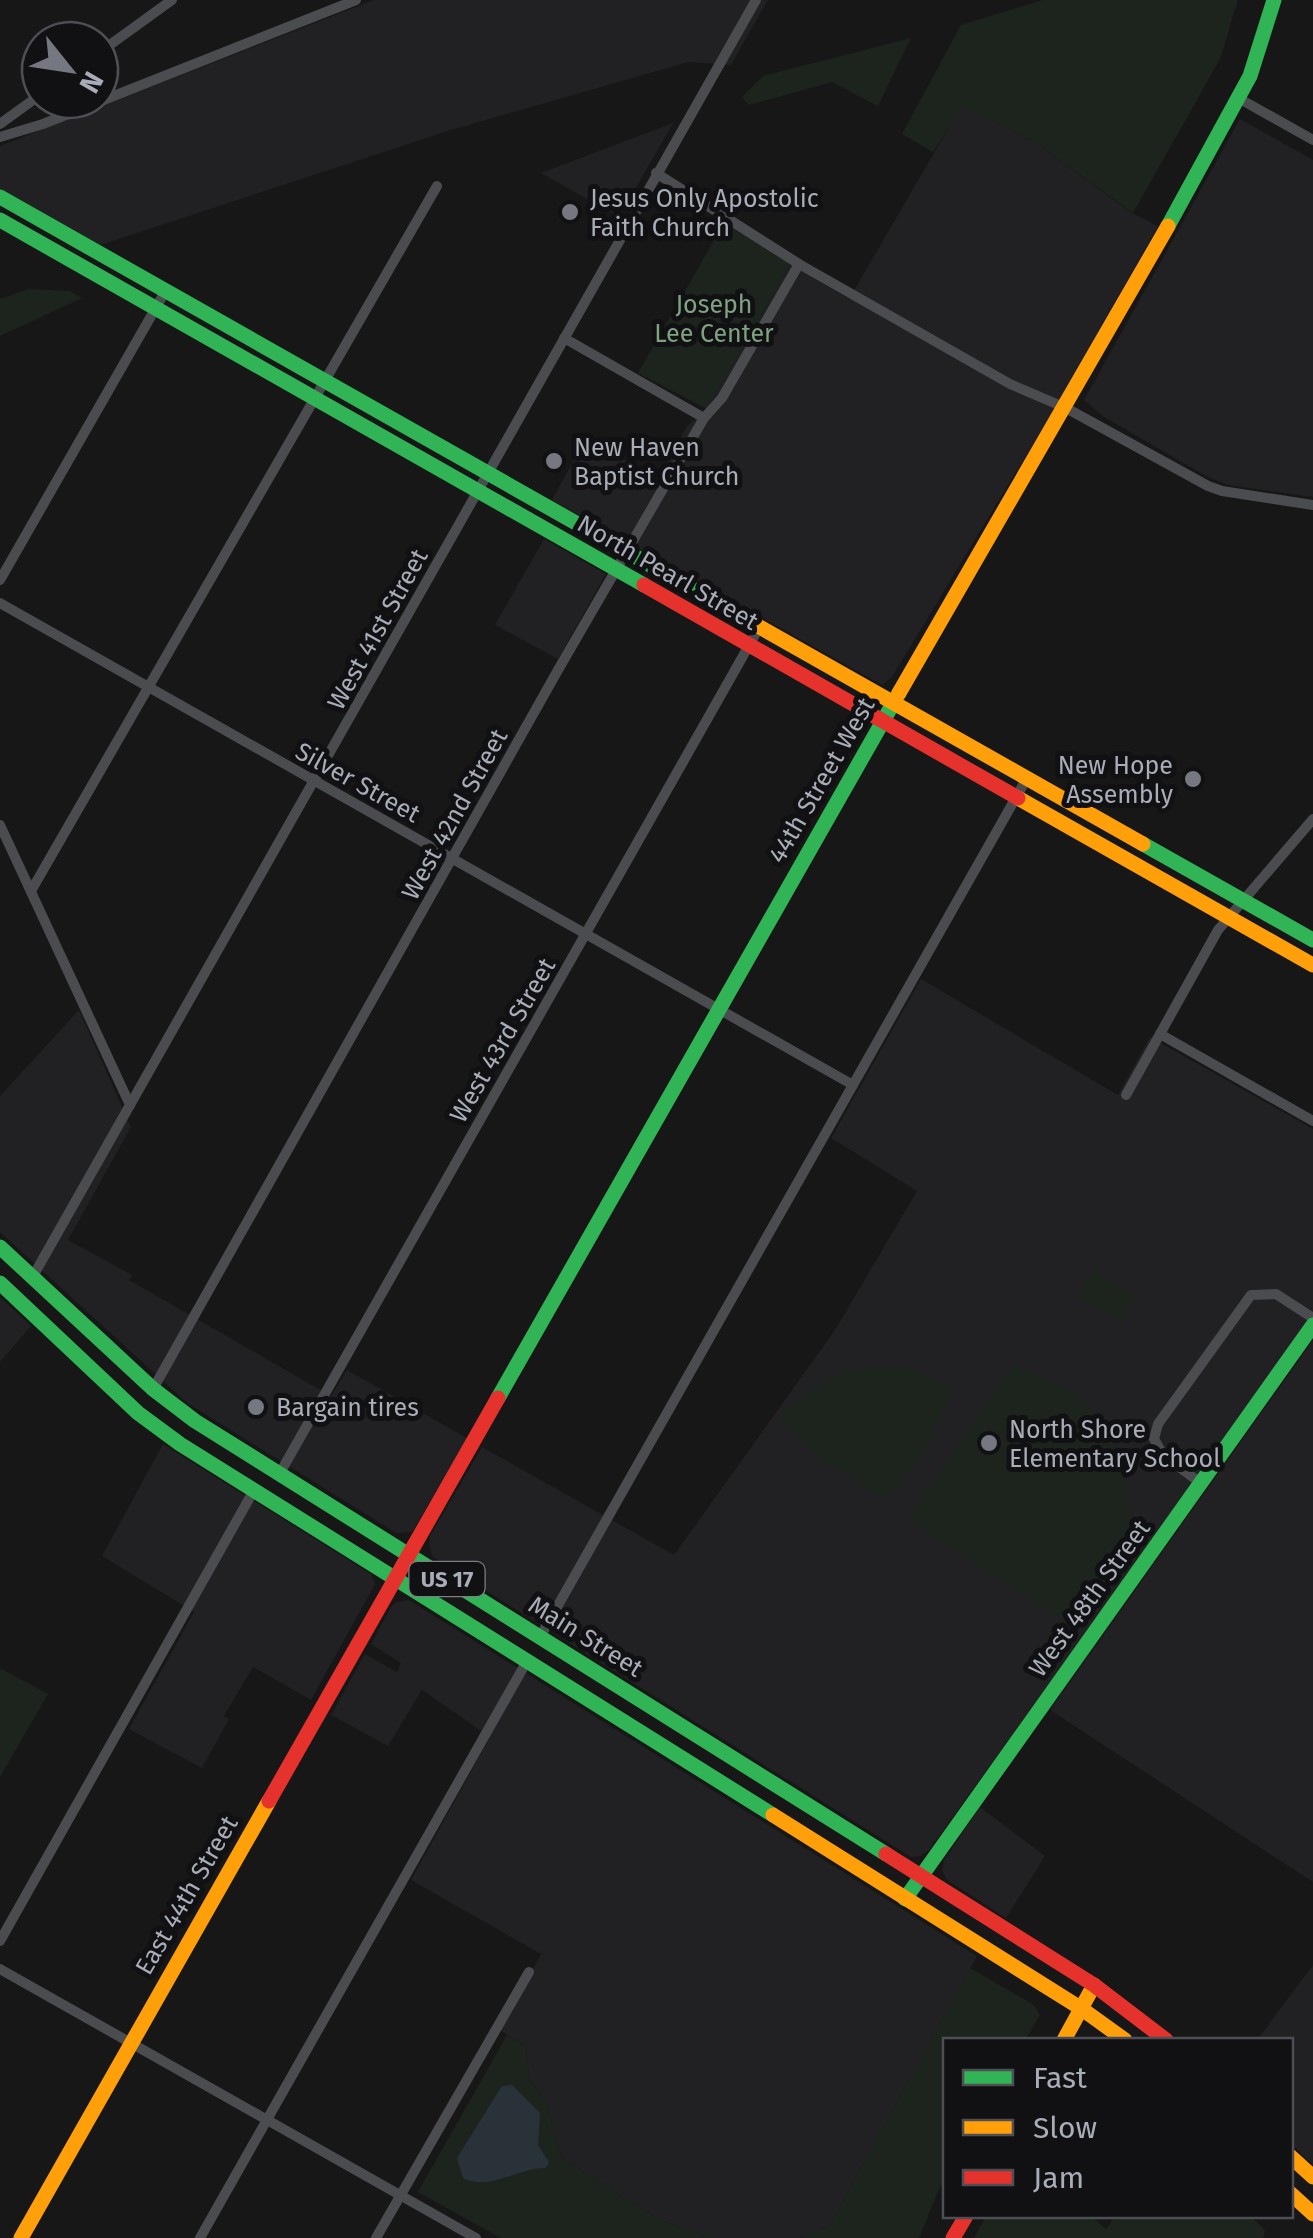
<svg xmlns="http://www.w3.org/2000/svg" width="1313" height="2238" font-family="'Fira Sans',sans-serif">
<style>
.built{fill:#212123}
.green{fill:#1d241e}
.water{fill:#2a3239}
.lines{fill:none;stroke-linecap:round;stroke-linejoin:round}
.street{stroke:#4b4c50;stroke-width:10}
.fast{stroke:#30b455;stroke-width:15}
.slow{stroke:#ff9f0a;stroke-width:15}
.jam{stroke:#e5322d;stroke-width:15}
.poi-dot{fill:#757880;stroke:#111113;stroke-width:4}
.labels{text-anchor:middle;stroke-width:10;stroke-linejoin:round;paint-order:stroke}
.shield{fill:#111113;stroke:#7b7e86;stroke-width:2.5}
.shield-label{font-size:22px;font-weight:bold;fill:#a8adb8}
.poi-label{font-size:25px;fill:#a8adb8;stroke:#111113;text-anchor:start}
.park-label{font-size:25px;fill:#7fa381;stroke:#111113}
.street-label{font-size:25px;fill:#a8adb8;stroke:#111113}
</style>
<rect width="100%" height="100%" fill="#171717"/>
<g class="built">
<polygon points="374,0 768,0 731,65 688,62 451,130 100,245 0,191 0,146"/>
<polygon points="962,105 1034,142 1132,213 1158,226 1051,414 892,677 882,685 552,500 586,438 658,479 687,426 707,409 790,264 849,299"/>
<polygon points="1240,119 1313,160 1313,497 1228,485 1206,476 1104,417 1084,400"/>
<polygon points="673,123 619,217 541,173"/>
<polygon points="544,539 606,574 558,659 495,625"/>
<polygon points="921,979 1118,1095 1150,1037 1313,1129 1313,1317 929,1850 921,1856 911,1857 488,1592 432,1556 429,1545 430,1536 482,1447 674,1555 835,1330 917,1191 831,1138"/>
<polygon points="79,1010 131,1127 68,1240 132,1275 129,1280 331,1396 347,1370 467,1438 412,1532 396,1533 186,1402 0,1232 0,1096"/>
<polygon points="0,1297 31,1326 0,1362"/>
<polygon points="1313,1340 1313,1882 1050,1710"/>
<polygon points="163,1444 371,1574 375,1584 311,1700 253,1667 224,1716 229,1719 202,1768 129,1729 194,1612 102,1556"/>
<polygon points="409,1600 977,1956 830,2225 799,2238 711,2238 660,2220 562,2158 545,2100 529,2079 526,2046 500,2030 541,1954 411,1880 490,1737 422,1690 388,1746 331,1715 365,1654 397,1672 401,1663 371,1644 391,1607 396,1602"/>
<polygon points="980,1807 1045,1856 1006,1918 947,1880 942,1870 944,1860"/>
<polygon points="1313,1965 1313,2165 1291,2144 1290,2040 1257,2040"/>
</g>
<g class="green">
<polygon points="1043,0 1238,0 1220,59 1133,213 1034,142 963,106 933,152 902,134 961,25"/>
<polygon points="911,38 878,106 832,82 749,105 742,97 763,76"/>
<polygon points="724,223 790,264 707,409 638,373"/>
<polygon points="29,289 70,291 82,298 0,336 0,299"/>
<polygon points="1093,1271 1136,1295 1121,1321 1078,1297"/>
<polygon points="1014,1365 1082,1396 1120,1455 1133,1524 1094,1600 1065,1621 915,1525 911,1513"/>
<polygon points="853,1369 912,1369 952,1390 927,1448 890,1494 879,1496 822,1459 778,1418 818,1385"/>
<polygon points="0,1668 48,1694 0,1777"/>
<polygon points="970,1968 1034,2005 1040,2015 1025,2040 946,2040 945,2175 919,2238 799,2238 830,2225"/>
<polygon points="507,2035 526,2046 529,2079 545,2100 562,2158 660,2220 712,2238 501,2238 418,2192"/>
<polygon points="986,2216 1091,2216 1106,2229 1116,2216 1250,2216 1265,2230 1263,2238 974,2238"/>
</g>
<path class="water" d="M 512,2085 L 540,2113 L 538,2145 L 549,2162 L 546,2168 C 519,2167 490,2192 463,2178 L 457,2158 L 502,2086 Z"/>
<g class="lines">
<g class="street">
<polyline points="100,52 172,0"/>
<polyline points="1240,99 1313,140"/>
<polyline points="0,124 40,95"/>
<polyline points="0,137 43,124 356,0"/>
<polyline points="656,173 799,264 1010,384 1066,408 1208,486 1222,491 1313,505"/>
<polyline points="564,338 704,418"/>
<polyline points="0,580 166,290"/>
<polyline points="0,603 853,1085"/>
<polyline points="0,825 130,1105"/>
<polyline points="31,891 437,186"/>
<polyline points="1160,1034 1313,1121"/>
<polyline points="1126,1095 1218,930 1313,819"/>
<polyline points="32,1278 756,0"/>
<polyline points="153,1389 558,670 704,418 722,398 799,264"/>
<polyline points="280,1473 760,626"/>
<polyline points="1202,1484 1163,1455 1154,1439 1158,1424 1251,1295 1276,1294 1313,1318"/>
<polyline points="540,1637 1027,778"/>
<polyline points="0,1941 254,1490"/>
<polyline points="0,1969 476,2238"/>
<polyline points="200,2238 527,1661"/>
<polyline points="376,2238 529,1972"/>
</g>
<g class="fast">
<polyline points="0,197 742,617"/>
<polyline points="0,220 644,585"/>
<polyline points="1168,226 1250,76 1274,0"/>
<polyline points="1143,844 1313,940"/>
<polyline points="0,1247 153,1389 195,1421 886,1854"/>
<polyline points="0,1283 138,1413 180,1444 773,1815"/>
<polyline points="498,1398 899,693"/>
<polyline points="905,1899 1313,1325"/>
</g>
<g class="slow">
<polyline points="742,617 1143,844"/>
<polyline points="899,693 1168,226"/>
<polyline points="1018,798 1313,965"/>
<polyline points="773,1815 1082,2009 1125,2040"/>
<polyline points="1064,2040 1094,1985"/>
<polyline points="1290,2156 1313,2177"/>
<polyline points="1290,2193 1313,2214"/>
<polyline points="21,2238 269,1801"/>
</g>
<g class="jam">
<polyline points="644,585 1018,798"/>
<polyline points="269,1801 498,1398"/>
<polyline points="886,1854 1094,1985 1166,2040"/>
<polyline points="953,2238 966,2216"/>
</g>
</g>
<g class="poi-dot">
<circle cx="570" cy="212" r="10"/>
<circle cx="554" cy="461" r="10"/>
<circle cx="1193" cy="779" r="10"/>
<circle cx="256" cy="1407" r="10"/>
<circle cx="989" cy="1443" r="10"/>
</g>
<g class="labels">
<rect class="shield" x="409.5" y="1562" width="75" height="34" rx="8"/>
<g class="shield-label">
<text x="447" y="1587">US 17</text>
</g>
<g class="poi-label">
<text x="590" y="207">Jesus Only Apostolic<tspan x="590" dy="29">Faith Church</tspan></text>
<text x="574" y="456">New Haven<tspan x="574" dy="29">Baptist Church</tspan></text>
<text x="1173" y="774" text-anchor="end">New Hope<tspan x="1173" dy="29">Assembly</tspan></text>
<text x="276" y="1416">Bargain tires</text>
<text x="1009" y="1438">North Shore<tspan x="1009" dy="29">Elementary School</tspan></text>
</g>
<g class="park-label">
<text x="714" y="313">Joseph<tspan x="714" dy="29">Lee Center</tspan></text>
</g>
<g class="street-label">
<text transform="translate(668 572) rotate(30)" y="9">North Pearl Street</text>
<text transform="translate(377 629) rotate(-61)" y="9">West 41st Street</text>
<text transform="translate(821 780) rotate(-60)" y="9">44th Street West</text>
<text transform="translate(358 782) rotate(29)" y="9">Silver Street</text>
<text transform="translate(454 814) rotate(-61)" y="9">West 42nd Street</text>
<text transform="translate(502 1040) rotate(-60)" y="9">West 43rd Street</text>
<text transform="translate(1089 1598) rotate(-54)" y="9">West 48th Street</text>
<text transform="translate(586 1636) rotate(32)" y="9">Main Street</text>
<text transform="translate(186 1895) rotate(-60)" y="9">East 44th Street</text>
</g>
</g>
<rect x="943" y="2038" width="350" height="180" fill="#111113" stroke="#4d4f55" stroke-width="2.5"/>
<rect x="963" y="2070" width="50" height="15" fill="#30b455" stroke="#4d4f55" stroke-width="2.5"/>
<text x="1033" y="2088" font-size="30" fill="#a8adb8">Fast</text>
<rect x="963" y="2120" width="50" height="15" fill="#ff9f0a" stroke="#4d4f55" stroke-width="2.5"/>
<text x="1033" y="2138" font-size="30" fill="#a8adb8">Slow</text>
<rect x="963" y="2170" width="50" height="15" fill="#e5322d" stroke="#4d4f55" stroke-width="2.5"/>
<text x="1033" y="2188" font-size="30" fill="#a8adb8">Jam</text>
<g transform="translate(70 70) rotate(120)"><circle r="48" fill="#111113" stroke="#4d4f55" stroke-width="2.5"/>
<path d="M0-8L18 38L0 25L-18 38Z" fill="#757880"/>
<text y="-15" font-size="28" font-weight="bold" text-anchor="middle" fill="#a8adb8">N</text>
</g>
</svg>
